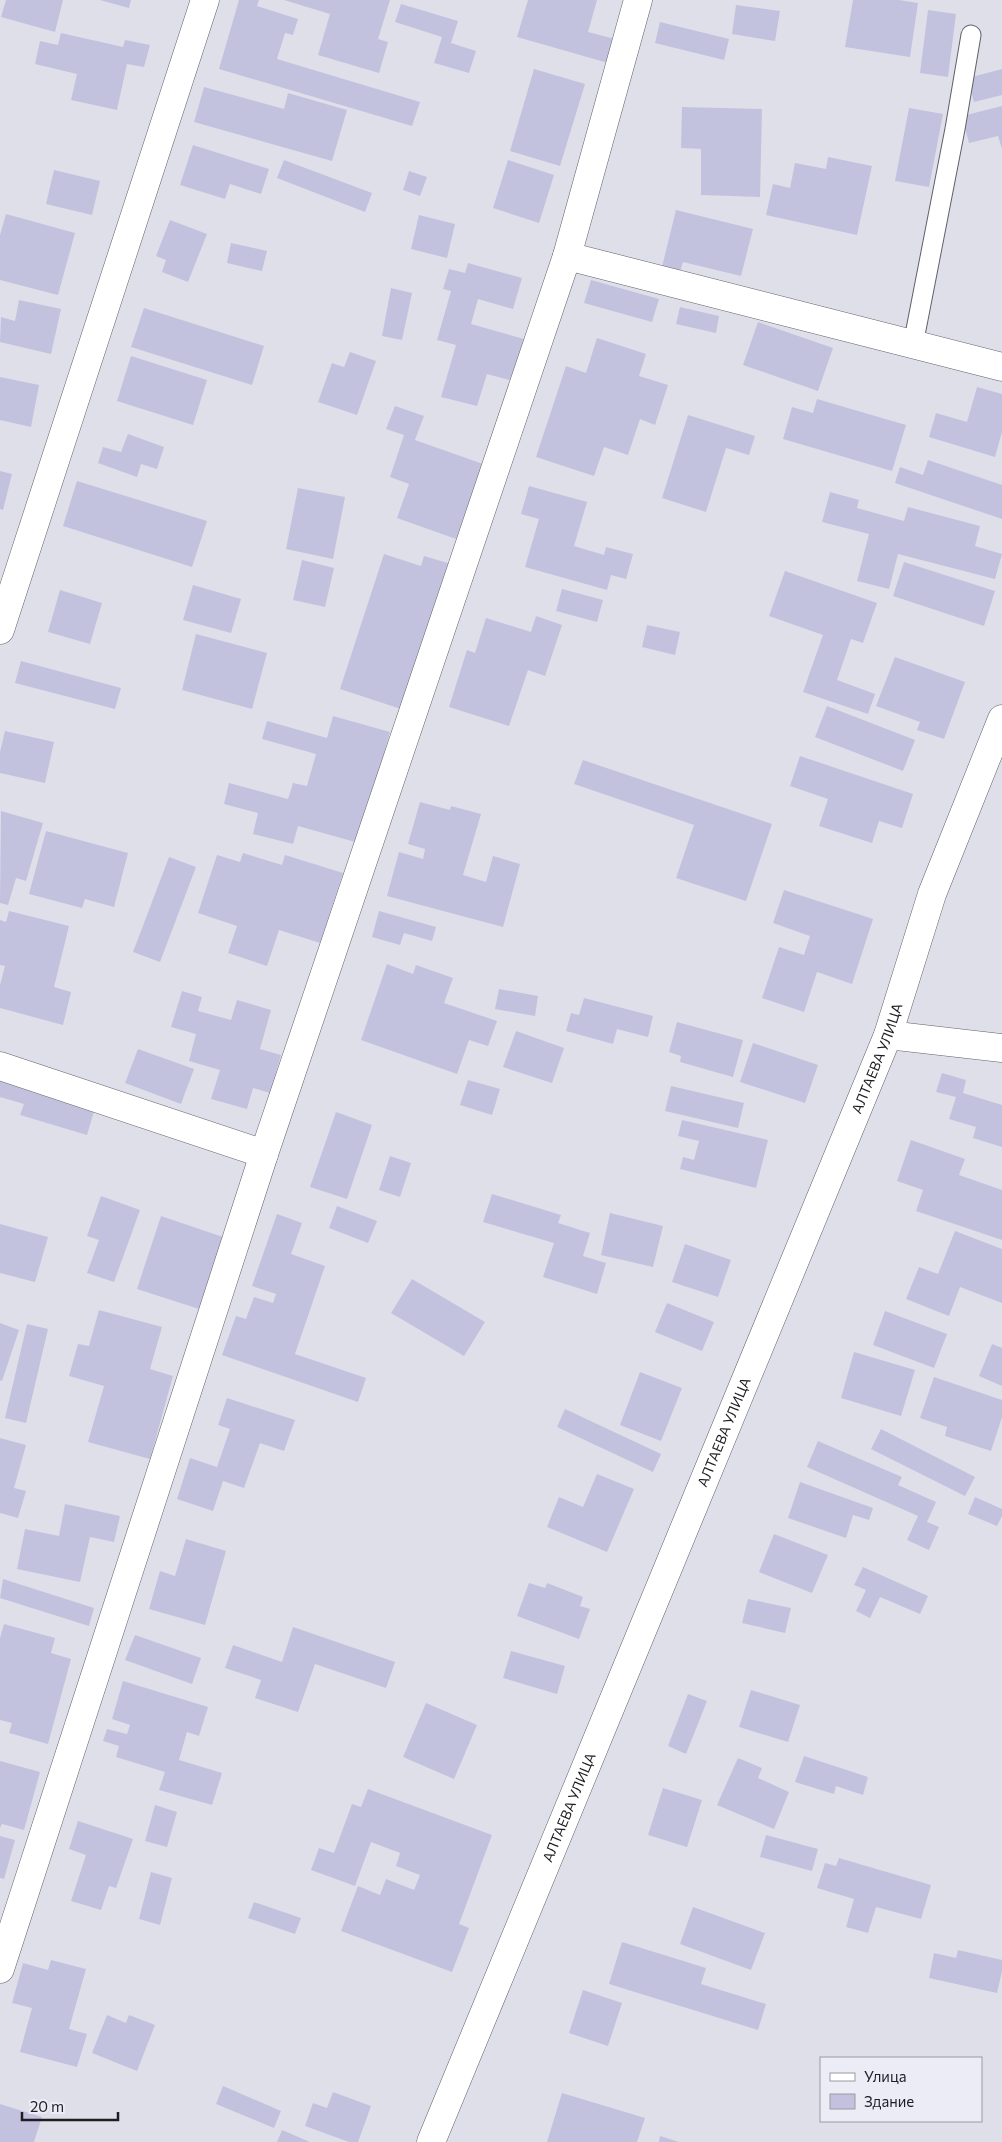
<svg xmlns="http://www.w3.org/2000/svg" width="1002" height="2142" font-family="Commissioner,sans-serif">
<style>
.building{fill:#c2c2df}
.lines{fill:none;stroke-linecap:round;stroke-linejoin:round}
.service-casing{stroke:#60606a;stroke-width:21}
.minor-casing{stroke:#60606a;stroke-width:29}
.tertiary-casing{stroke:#60606a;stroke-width:29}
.service{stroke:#fff;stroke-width:19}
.minor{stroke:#fff;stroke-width:28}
.tertiary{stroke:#fff;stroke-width:28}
.labels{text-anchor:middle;stroke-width:4.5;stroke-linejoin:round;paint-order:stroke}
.street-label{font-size:14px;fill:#1e1e22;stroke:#ececf7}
</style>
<rect width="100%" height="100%" fill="#dfdfea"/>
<g class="building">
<polygon points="6,0 63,0 55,32 1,17"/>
<polygon points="100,0 131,0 129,8"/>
<polygon points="239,0 259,0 257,6 298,19 293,35 285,33 277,59 420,102 412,126 219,69"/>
<polygon points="284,0 390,0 378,39 388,42 379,73 318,55 330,14"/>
<polygon points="528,0 597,0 588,32 615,39 608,63 517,37"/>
<polygon points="853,0 899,0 918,3 910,57 845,47"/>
<polygon points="401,4 458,21 451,43 476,51 469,73 434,63 442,37 395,22"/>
<polygon points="736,5 780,11 775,41 732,34"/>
<polygon points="928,10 956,14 948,77 920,73"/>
<polygon points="660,22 729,39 724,60 655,43"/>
<polygon points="61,33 123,47 125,40 150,45 144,67 127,64 117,110 71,100 77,74 35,64 40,41 58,45"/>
<polygon points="534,69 585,84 560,166 510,151"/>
<polygon points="1002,69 1002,95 974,102 968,78"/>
<polygon points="204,87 284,109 288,93 347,110 332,161 194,122"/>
<polygon points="1002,106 1002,149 998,136 969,143 962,116"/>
<polygon points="682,107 762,109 760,197 701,195 701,149 681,148"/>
<polygon points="909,108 943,114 929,187 895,181"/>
<polygon points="193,145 269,169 261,194 230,184 225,199 180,185"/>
<polygon points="828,157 872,166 857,235 766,215 773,184 790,188 795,163 826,169"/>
<polygon points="284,160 372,193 365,212 277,178"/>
<polygon points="508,160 554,175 539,223 493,208"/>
<polygon points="54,170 100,181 92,215 46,204"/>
<polygon points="409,171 427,177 420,196 403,190"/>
<polygon points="676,210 753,229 741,276 683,262 680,272 662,267"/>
<polygon points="6,214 75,233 58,295 0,280 0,235"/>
<polygon points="419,215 455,224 447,258 411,249"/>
<polygon points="170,220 207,234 188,282 162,272 166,260 156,256"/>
<polygon points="231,243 267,251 262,271 227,263"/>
<polygon points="468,263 522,278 513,309 478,299 471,324 524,339 513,381 487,374 477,406 441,397 456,345 437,340 451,291 443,289 449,269 465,273"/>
<polygon points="591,280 659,299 652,322 584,303"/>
<polygon points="391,288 412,293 402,340 382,336"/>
<polygon points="19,300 61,309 51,354 0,342 1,317 15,321"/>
<polygon points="680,307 719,316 716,333 676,324"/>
<polygon points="144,308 264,346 252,385 131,347"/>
<polygon points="758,322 833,348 818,391 743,365"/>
<polygon points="597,338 646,354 639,376 668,385 655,425 640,419 628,455 604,447 594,476 536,457 566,366 586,373"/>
<polygon points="350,352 376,361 357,415 318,402 332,363 344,367"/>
<polygon points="131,356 207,380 193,425 117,401"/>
<polygon points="0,377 39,385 31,427 0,420"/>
<polygon points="977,387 1002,394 1002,432 995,457 929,437 936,413 967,422"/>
<polygon points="817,399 906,425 892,471 783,439 792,407 813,413"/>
<polygon points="395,406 424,416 415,440 483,464 456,539 397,518 409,484 390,477 404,435 386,429"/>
<polygon points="688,415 755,436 749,455 726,448 706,512 662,498"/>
<polygon points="128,434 164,447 157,469 141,464 137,477 98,463 103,447 121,452"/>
<polygon points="928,460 1002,485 1002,519 895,483 900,467 923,475"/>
<polygon points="0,471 12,474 3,510 0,509"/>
<polygon points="77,481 207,521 192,567 63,526"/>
<polygon points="529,486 587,502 574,546 604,555 606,547 633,554 626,579 611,575 607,590 525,567 539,519 521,514"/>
<polygon points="298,488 345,497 333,559 286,549"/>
<polygon points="830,492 859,500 857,508 904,521 908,507 980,526 975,546 1002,554 995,579 898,554 889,589 857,581 869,534 822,522"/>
<polygon points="384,554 421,566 424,556 451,564 404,710 340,689"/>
<polygon points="302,560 334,568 325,607 293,600"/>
<polygon points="904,562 995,591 984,626 893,596"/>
<polygon points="785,571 877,603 863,643 851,639 837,680 875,694 868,714 803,692 823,635 769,616"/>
<polygon points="193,585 241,599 231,633 183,620"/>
<polygon points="562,589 603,600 597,622 556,611"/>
<polygon points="60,590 102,603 90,644 48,632"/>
<polygon points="536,616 562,625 545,676 528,670 509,726 449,707 467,650 475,653 486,618 531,632"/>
<polygon points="647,625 680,632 675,655 642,647"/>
<polygon points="196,634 267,653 252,709 182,690"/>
<polygon points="895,657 965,682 944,739 917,730 920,722 876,706"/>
<polygon points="21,661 121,688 115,709 15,683"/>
<polygon points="827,706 915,740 903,771 815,737"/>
<polygon points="333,716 390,732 359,843 298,826 293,844 253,834 258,813 224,804 229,783 288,799 293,783 307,786 316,754 262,739 267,721 327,738"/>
<polygon points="5,731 54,742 45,783 0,773 0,752"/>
<polygon points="800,756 913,794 902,828 879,821 872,843 819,826 828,799 790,786"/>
<polygon points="583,760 772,824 746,901 676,878 694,825 574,784"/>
<polygon points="420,802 450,810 451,806 481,814 463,875 486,882 493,856 520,864 503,927 387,896 399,852 423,859 425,849 408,844"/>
<polygon points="1,811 43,823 26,881 16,878 8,905 0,903"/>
<polygon points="46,831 128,853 114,907 85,899 82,908 29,894"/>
<polygon points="243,853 282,865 285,855 343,873 320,943 279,930 267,966 228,953 237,926 198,913 217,855 240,862"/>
<polygon points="169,857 196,867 160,962 133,952"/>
<polygon points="784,890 873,919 852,984 817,972 804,1012 762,998 779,947 804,955 810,936 773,923"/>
<polygon points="9,911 69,926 54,987 71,992 63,1025 0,1008 0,985 5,966 0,965 0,920 6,922"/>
<polygon points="379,911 436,927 432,941 404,933 400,945 372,937"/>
<polygon points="387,964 413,974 416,965 453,978 444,1003 497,1021 488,1046 469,1040 457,1074 361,1040"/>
<polygon points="499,989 538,996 535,1016 495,1009"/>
<polygon points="182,991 202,997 198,1011 231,1020 237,1000 271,1010 260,1049 281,1055 270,1093 253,1088 247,1109 211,1099 220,1070 189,1061 196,1034 171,1027"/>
<polygon points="584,998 653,1016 648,1037 617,1029 613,1044 566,1031 571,1013 579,1015"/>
<polygon points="677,1022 743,1040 733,1077 680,1062 681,1056 669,1052"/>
<polygon points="516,1031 564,1048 552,1083 503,1067"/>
<polygon points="753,1043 818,1065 805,1103 740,1082"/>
<polygon points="138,1049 194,1069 181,1104 125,1083"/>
<polygon points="942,1073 966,1080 963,1093 1002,1105 1002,1147 973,1138 976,1127 949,1119 956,1097 936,1092"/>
<polygon points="0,1079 95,1108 87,1135 20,1115 24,1104 0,1097"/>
<polygon points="468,1080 500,1089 492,1115 460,1105"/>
<polygon points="671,1086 744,1103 738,1128 665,1111"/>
<polygon points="336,1112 372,1125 347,1199 310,1187"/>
<polygon points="682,1120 768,1140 756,1188 680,1169 683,1157 694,1160 699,1141 678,1136"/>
<polygon points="911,1140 965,1159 959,1175 1002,1190 1002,1240 916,1211 923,1190 897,1181"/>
<polygon points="390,1156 411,1163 400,1197 379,1190"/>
<polygon points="492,1194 561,1215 558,1223 590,1233 583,1256 606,1263 597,1294 543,1277 554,1243 483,1222"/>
<polygon points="101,1196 140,1210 114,1282 87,1273 99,1240 87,1236"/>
<polygon points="337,1206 377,1221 368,1243 329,1228"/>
<polygon points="610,1213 663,1226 653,1267 601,1255"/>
<polygon points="277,1214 302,1223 291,1254 325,1266 295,1354 366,1378 358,1402 222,1355 236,1316 246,1319 254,1297 273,1303 276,1294 252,1286"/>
<polygon points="161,1216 223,1237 199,1309 137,1289"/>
<polygon points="0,1224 48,1237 35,1282 0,1273"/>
<polygon points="955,1231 1002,1249 1002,1303 960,1287 949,1316 906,1299 919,1267 938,1274"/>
<polygon points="685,1244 731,1260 718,1297 672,1282"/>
<polygon points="412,1279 485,1322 464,1356 391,1313"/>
<polygon points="667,1303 714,1322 702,1351 655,1332"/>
<polygon points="99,1310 162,1327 150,1369 173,1376 150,1459 88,1442 104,1386 69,1376 78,1344 89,1346"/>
<polygon points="885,1311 947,1334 934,1368 873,1345"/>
<polygon points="0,1323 19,1330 2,1381 0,1380"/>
<polygon points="27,1324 48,1329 26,1423 5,1418"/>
<polygon points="992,1344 1002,1348 1002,1386 979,1376"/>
<polygon points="854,1352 915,1370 901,1416 841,1398"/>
<polygon points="640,1372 682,1388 661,1441 620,1425"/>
<polygon points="934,1377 1002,1400 1002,1417 991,1451 945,1436 947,1427 920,1418"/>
<polygon points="227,1398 295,1420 284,1451 260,1443 244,1488 223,1481 213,1511 177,1499 190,1458 217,1467 230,1429 218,1425"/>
<polygon points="565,1409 661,1454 653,1472 557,1427"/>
<polygon points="881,1429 975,1477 965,1496 871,1449"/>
<polygon points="0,1438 26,1445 14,1488 26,1491 18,1518 0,1513"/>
<polygon points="818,1441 902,1477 898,1485 936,1502 927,1522 939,1527 929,1550 907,1540 918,1516 807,1467"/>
<polygon points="597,1474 634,1489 607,1552 547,1527 559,1497 583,1507"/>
<polygon points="800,1482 873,1508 869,1520 853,1515 846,1538 788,1518"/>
<polygon points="975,1497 1002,1509 1002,1516 997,1526 968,1514"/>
<polygon points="65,1504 120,1516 114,1542 90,1537 80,1582 17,1569 25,1529 59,1536"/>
<polygon points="774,1534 828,1555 812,1593 759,1572"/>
<polygon points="186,1539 226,1551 205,1625 149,1609 160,1571 175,1576"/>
<polygon points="863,1567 928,1596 920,1614 880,1597 870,1618 856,1611 866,1590 854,1585"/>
<polygon points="3,1579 94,1608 89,1626 0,1598"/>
<polygon points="529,1583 545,1588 547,1583 583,1597 580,1606 590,1609 579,1639 517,1616"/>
<polygon points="748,1599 791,1608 785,1633 742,1623"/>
<polygon points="4,1624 55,1638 51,1653 71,1659 48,1744 9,1733 12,1723 0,1720 0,1638"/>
<polygon points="293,1627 395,1662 386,1688 315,1664 298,1712 255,1698 261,1680 225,1668 233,1645 282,1662"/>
<polygon points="135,1635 201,1658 192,1684 125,1660"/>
<polygon points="511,1651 565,1666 557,1694 503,1678"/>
<polygon points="123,1681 208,1707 199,1736 187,1732 179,1760 222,1773 212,1805 159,1790 165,1772 116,1757 119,1746 103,1741 107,1729 127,1734 130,1725 112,1719"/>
<polygon points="751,1690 800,1705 788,1742 739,1727"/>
<polygon points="688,1694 707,1701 686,1754 668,1746"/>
<polygon points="426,1703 477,1725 454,1779 403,1757"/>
<polygon points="804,1756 868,1777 863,1795 836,1786 834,1794 795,1782"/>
<polygon points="738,1758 762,1768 758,1778 789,1792 774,1829 717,1805"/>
<polygon points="0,1761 40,1772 24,1830 2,1824 0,1828"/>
<polygon points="663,1788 702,1800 687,1847 648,1835"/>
<polygon points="368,1789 492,1835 459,1924 469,1928 452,1972 341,1931 358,1886 380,1895 386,1879 414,1890 420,1875 396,1866 400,1853 371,1842 355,1886 311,1870 319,1848 334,1853 352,1804 361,1807"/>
<polygon points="155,1805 177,1812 167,1847 145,1841"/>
<polygon points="78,1821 133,1839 116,1888 109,1886 101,1910 71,1901 86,1855 69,1849"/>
<polygon points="766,1835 818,1849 812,1871 760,1857"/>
<polygon points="0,1836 15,1840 4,1879 0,1878"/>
<polygon points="839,1858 931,1885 921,1919 876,1907 868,1933 846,1927 854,1899 817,1888 825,1863 836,1866"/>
<polygon points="151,1872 172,1878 160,1925 139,1919"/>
<polygon points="254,1902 301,1918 295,1934 248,1918"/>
<polygon points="693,1907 765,1933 751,1970 680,1944"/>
<polygon points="622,1942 706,1968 701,1984 766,2004 758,2030 609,1984"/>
<polygon points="958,1950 1002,1960 1002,1971 997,1993 929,1978 934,1953 956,1958"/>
<polygon points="51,1960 86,1969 69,2029 87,2034 77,2067 20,2052 32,2008 12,2003 23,1963 48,1970"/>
<polygon points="583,1990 622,2003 608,2046 569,2033"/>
<polygon points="107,2015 126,2023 129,2015 155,2025 137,2071 92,2053"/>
<polygon points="223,2086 281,2111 274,2128 216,2104"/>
<polygon points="333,2092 371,2106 358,2142 349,2142 305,2126 313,2103 327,2108"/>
<polygon points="562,2093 645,2118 637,2142 547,2142"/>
<polygon points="0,2104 42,2117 34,2142 0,2142"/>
<polygon points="282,2130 310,2142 277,2142"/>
<polygon points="660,2136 679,2142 659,2142"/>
</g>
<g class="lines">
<g class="service-casing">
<polyline id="service" points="913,345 955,129 971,35"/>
</g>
<g class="minor-casing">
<g id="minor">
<polyline points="567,256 1002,367"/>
<polyline points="0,630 205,0"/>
<polyline points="0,1066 264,1154"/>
<polyline points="0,1969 264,1154 567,256 638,0"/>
</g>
</g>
<g class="tertiary-casing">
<g id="tertiary">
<polyline points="888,1035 1002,1048"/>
<path id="s1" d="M 431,2142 L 888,1035 L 932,894 L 1002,719"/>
</g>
</g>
<use href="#service" class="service"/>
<use href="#minor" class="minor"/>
<use href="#tertiary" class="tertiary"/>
</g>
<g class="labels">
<g class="street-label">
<text dy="5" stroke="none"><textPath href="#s1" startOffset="1172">АЛТАЕВА УЛИЦА</textPath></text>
<text dy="5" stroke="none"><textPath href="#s1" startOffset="768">АЛТАЕВА УЛИЦА</textPath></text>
<text dy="5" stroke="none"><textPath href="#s1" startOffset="362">АЛТАЕВА УЛИЦА</textPath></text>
</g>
</g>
<rect x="820" y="2057" width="162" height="65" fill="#ececf7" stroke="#9a9aa2"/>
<rect x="830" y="2073" width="25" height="8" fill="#ffffff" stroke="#9a9aa2"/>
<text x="864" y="2082" font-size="15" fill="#1e1e22">Улица</text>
<rect x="830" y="2094" width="25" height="15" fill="#c2c2df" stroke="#9a9aa2"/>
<text x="864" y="2107" font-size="15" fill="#1e1e22">Здание</text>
<path d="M22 2112v8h96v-8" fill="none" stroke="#1e1e22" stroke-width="2.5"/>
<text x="30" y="2112" font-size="15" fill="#1e1e22" stroke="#ececf7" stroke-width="4" paint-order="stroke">20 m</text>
</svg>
